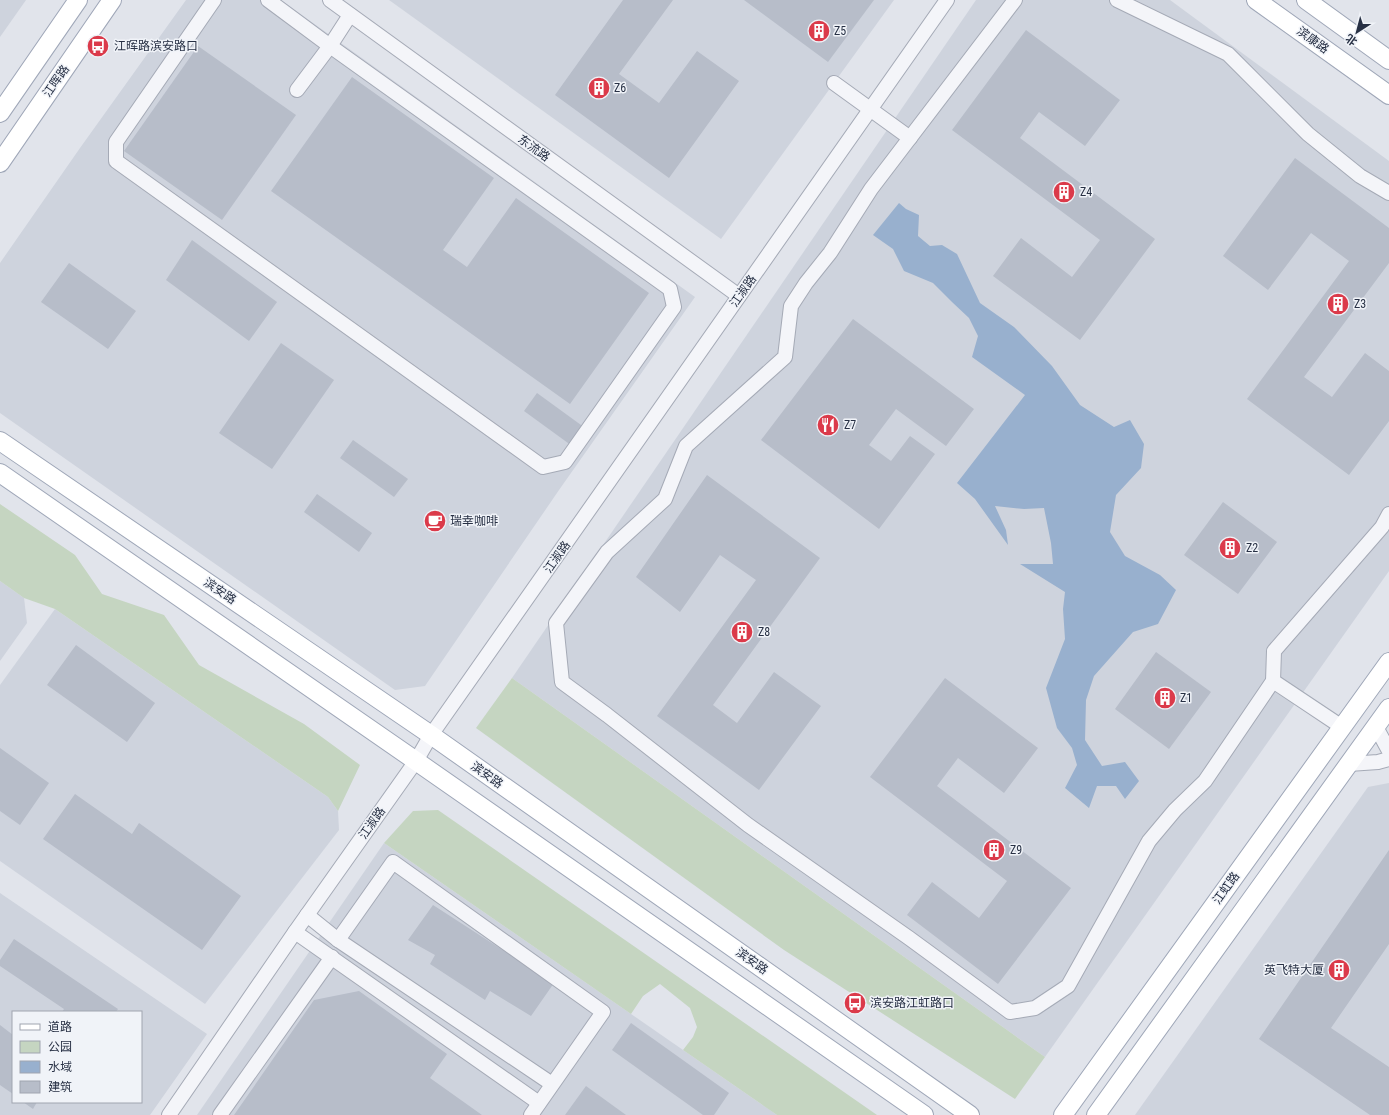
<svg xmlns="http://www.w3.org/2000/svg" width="1389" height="1115" font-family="'Roboto Condensed','Noto Sans SC',sans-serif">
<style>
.built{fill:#ced3dd;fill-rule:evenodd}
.green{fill:#c5d5c1}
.water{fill:#98b0ce}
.building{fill:#b7bdc9}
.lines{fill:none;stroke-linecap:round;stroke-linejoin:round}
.minor-casing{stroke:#a5aab6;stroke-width:16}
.major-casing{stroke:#9fa7b8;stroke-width:20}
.minor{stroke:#f4f5f9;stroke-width:14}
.major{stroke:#fff;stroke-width:18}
.labels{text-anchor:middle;stroke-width:3;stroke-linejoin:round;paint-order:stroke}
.poi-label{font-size:12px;fill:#273044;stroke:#f0f3f8;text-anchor:start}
.street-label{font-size:12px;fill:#273044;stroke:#f0f3f8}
</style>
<rect width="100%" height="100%" fill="#e1e4eb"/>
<g class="built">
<polygon points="0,0 26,0 0,37"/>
<polygon points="186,0 281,0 695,297 559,490 425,686 395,690 0,413 0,263 80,148"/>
<polygon points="389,0 894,0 721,239"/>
<polygon points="976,0 1170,0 1389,161 1389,571 1045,1057 512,678"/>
<polygon points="0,581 24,598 27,623 0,661"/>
<polygon points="55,609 328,797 338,811 339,830 205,1004 0,861 0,685"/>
<polygon points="1389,783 1389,1115 1135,1115 1368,787"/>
<polygon points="384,843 777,1115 197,1115"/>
<path d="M 0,893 L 207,1034 L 150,1115 L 0,1115 ZM 13,1012 L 141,1012 L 141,1102 L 13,1102 Z"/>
</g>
<g class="green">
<polygon points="0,504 75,555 102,594 164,615 199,665 304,724 360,765 338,811 328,797 55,609 24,598 0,581"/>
<polygon points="512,678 1045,1057 1015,1099 784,950 476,728"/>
<polygon points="438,810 877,1115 777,1115 683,1050 693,1037 697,1027 690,1008 660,984 643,996 631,1014 384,843 413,811"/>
</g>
<polygon class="water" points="899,203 906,209 919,215 918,236 930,246 942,245 957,254 980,303 1014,327 1052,366 1080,405 1114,427 1130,420 1144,444 1141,468 1116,495 1110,532 1125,556 1160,575 1176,590 1158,624 1133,632 1094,676 1086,700 1085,740 1102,766 1125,762 1139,781 1125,799 1116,786 1097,786 1089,808 1065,788 1077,765 1072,748 1057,728 1046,688 1065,639 1063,609 1065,592 1020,564 1053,564 1051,543 1044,508 1024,509 995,506 1006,530 1008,545 975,499 957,483 1025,395 972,357 978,336 969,318 952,302 933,283 904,271 893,249 873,235"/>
<g class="building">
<polygon points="623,0 673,0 619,74 659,103 697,51 739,81 669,178 555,95"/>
<polygon points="744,0 874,0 828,62"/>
<polygon points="1026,30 1120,100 1085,146 1039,112 1020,138 1155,239 1080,340 993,276 1021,238 1072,277 1100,240 952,130"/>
<polygon points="198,46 296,115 222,220 124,151"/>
<polygon points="352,77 494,178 443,250 467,267 516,198 649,293 570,404 271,191"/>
<polygon points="1295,158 1389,228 1389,263 1304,377 1332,397 1365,353 1389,371 1389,421 1349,475 1247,399 1349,261 1311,233 1268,290 1223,256"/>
<polygon points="192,240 277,302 249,341 166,280"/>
<polygon points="69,263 136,311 108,349 41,302"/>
<polygon points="853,319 974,409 946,446 896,409 869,445 891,461 910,436 935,454 879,529 761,440"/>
<polygon points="281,343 334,380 272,469 219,433"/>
<polygon points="537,393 592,433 579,451 524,411"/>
<polygon points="353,440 408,479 394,497 340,458"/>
<polygon points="707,475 820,558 713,705 737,723 774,672 821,706 759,790 657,716 756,580 720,555 680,612 636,577"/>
<polygon points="317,494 372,533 359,552 304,512"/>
<polygon points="1223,502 1277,542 1238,594 1184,555"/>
<polygon points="76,645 155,703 127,742 47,685"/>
<polygon points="1156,652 1211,692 1169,749 1115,709"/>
<polygon points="945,678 1038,748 1004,793 958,758 937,786 1071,888 998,984 907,915 932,882 979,918 1007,881 870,777"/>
<polygon points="0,748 49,783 20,825 0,811"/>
<polygon points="75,794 132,834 139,823 241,896 202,950 43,839"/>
<polygon points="1389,850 1389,944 1331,1028 1389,1067 1389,1115 1370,1115 1259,1039"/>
<polygon points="433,905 554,983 531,1016 490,991 485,1000 430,964 435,955 408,940"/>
<polygon points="14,939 118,1009 116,1012 62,1012 64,1009 0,966 0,960"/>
<polygon points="359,991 447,1054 430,1078 482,1115 234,1115 314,1000"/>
<polygon points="631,1023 729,1093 714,1115 703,1115 612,1050"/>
<polygon points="0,1025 13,1035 13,1094 0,1085"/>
<polygon points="586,1086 626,1115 565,1115"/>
<polygon points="23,1102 37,1102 33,1109"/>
</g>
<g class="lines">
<g class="minor-casing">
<g id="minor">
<polyline points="214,0 116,142 116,161 543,467 565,462 674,307 670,289 330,46 268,0"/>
<polyline points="330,0 739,296"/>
<polyline points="1015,0 871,189 830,253 806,283 791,306 785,357 686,446 665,499 607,552 556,623 562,682 607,715 748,825 909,938 1010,1012 1035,1008 1068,986 1149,841 1175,810 1205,781 1273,681 1274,651 1382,527 1389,514"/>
<polyline points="1117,0 1228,54 1308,134 1360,176 1389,193"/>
<polyline points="834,83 910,138"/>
<polyline points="297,90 330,46 350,15"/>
<polyline points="1273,681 1342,727"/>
<polyline points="1376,727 1389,751"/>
<polyline points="1349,764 1378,762 1389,759"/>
<polyline points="307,915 338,940"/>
<polyline points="295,932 539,1103"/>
<polyline points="169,1115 295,932 416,761 431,735 947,0"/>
<polyline points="220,1115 332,957"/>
<path d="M 531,1115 C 555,1081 579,1046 603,1012 L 393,862 L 338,940 L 552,1084"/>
</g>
</g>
<g class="major-casing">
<g id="major">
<polyline points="1256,0 1389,95"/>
<polyline points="1306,0 1389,60"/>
<polyline points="0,113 78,0"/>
<polyline points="0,163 112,0"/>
<polyline points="0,441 431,735 970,1115"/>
<polyline points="0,473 416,761 924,1115"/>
<polyline points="1063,1115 1389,662"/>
<polyline points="1096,1115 1389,708"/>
</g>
</g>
<use href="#minor" class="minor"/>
<use href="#major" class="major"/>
</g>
<defs>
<g id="building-disc" transform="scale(1.15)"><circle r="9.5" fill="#db3a4a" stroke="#f0f3f8"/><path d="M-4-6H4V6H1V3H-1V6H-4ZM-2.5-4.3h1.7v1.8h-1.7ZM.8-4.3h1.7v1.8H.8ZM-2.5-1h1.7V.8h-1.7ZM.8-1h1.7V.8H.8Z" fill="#fff"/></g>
<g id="bus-disc" transform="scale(1.15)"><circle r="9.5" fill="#db3a4a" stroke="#f0f3f8"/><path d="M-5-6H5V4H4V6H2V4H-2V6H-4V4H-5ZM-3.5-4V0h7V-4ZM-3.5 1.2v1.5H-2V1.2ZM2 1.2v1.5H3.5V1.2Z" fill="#fff"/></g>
<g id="restaurant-disc" transform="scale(1.15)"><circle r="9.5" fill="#db3a4a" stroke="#f0f3f8"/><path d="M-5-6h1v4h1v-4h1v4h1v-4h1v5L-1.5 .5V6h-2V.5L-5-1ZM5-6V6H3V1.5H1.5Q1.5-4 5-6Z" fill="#fff"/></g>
<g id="cafe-disc" transform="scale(1.15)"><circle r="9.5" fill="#db3a4a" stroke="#f0f3f8"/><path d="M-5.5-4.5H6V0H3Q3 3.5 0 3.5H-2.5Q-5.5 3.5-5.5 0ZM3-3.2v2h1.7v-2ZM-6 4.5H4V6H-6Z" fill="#fff"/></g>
</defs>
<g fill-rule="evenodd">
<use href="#building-disc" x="819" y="31"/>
<use href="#bus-disc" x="98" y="46"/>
<use href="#building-disc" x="599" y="88"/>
<use href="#building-disc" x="1064" y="192"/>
<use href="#building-disc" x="1338" y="304"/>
<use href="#restaurant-disc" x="828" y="425"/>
<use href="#cafe-disc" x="435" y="521"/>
<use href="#building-disc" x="1230" y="548"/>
<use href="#building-disc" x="742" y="632"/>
<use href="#building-disc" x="1165" y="698"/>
<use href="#building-disc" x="994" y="850"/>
<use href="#building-disc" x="1339" y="970"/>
<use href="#bus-disc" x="855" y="1003"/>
</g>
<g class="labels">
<g class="poi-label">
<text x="834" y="35">Z5</text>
<text x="114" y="50">江晖路滨安路口</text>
<text x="614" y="92">Z6</text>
<text x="1080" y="196">Z4</text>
<text x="1354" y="308">Z3</text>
<text x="844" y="429">Z7</text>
<text x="450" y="525">瑞幸咖啡</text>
<text x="1246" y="552">Z2</text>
<text x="758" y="636">Z8</text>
<text x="1180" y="702">Z1</text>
<text x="1010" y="854">Z9</text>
<text x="1324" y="974" text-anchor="end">英飞特大厦</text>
<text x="870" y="1007">滨安路江虹路口</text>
</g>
<g class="street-label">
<text transform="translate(1313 40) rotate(36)" y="4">滨康路</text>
<text transform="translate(56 81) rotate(-55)" y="4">江晖路</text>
<text transform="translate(534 148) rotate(36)" y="4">东流路</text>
<text transform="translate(743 291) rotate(-55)" y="4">江淑路</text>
<text transform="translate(557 557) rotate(-55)" y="4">江淑路</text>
<text transform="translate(220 591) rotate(34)" y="4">滨安路</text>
<text transform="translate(487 775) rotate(35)" y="4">滨安路</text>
<text transform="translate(372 823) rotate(-55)" y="4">江淑路</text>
<text transform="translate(1226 888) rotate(-54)" y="4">江虹路</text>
<text transform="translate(752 961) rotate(35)" y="4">滨安路</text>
</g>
</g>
<rect x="12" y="1011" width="130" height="92" fill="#f0f3f8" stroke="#a0a5b0"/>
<rect x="20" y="1024" width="20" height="6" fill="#ffffff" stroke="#a0a5b0"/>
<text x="48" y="1031" font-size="12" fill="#273044">道路</text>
<rect x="20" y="1041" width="20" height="12" fill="#c5d5c1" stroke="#a0a5b0"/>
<text x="48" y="1051" font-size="12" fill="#273044">公园</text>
<rect x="20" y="1061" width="20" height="12" fill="#98b0ce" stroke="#a0a5b0"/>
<text x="48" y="1071" font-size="12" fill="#273044">水域</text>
<rect x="20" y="1081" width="20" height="12" fill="#b7bdc9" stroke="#a0a5b0"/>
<text x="48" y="1091" font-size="12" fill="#273044">建筑</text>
<g transform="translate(1357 32) rotate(216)" stroke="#f0f3f8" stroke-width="3" paint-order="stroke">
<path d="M0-3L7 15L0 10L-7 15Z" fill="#273044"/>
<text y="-6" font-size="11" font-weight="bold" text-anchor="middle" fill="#273044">北</text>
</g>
</svg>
